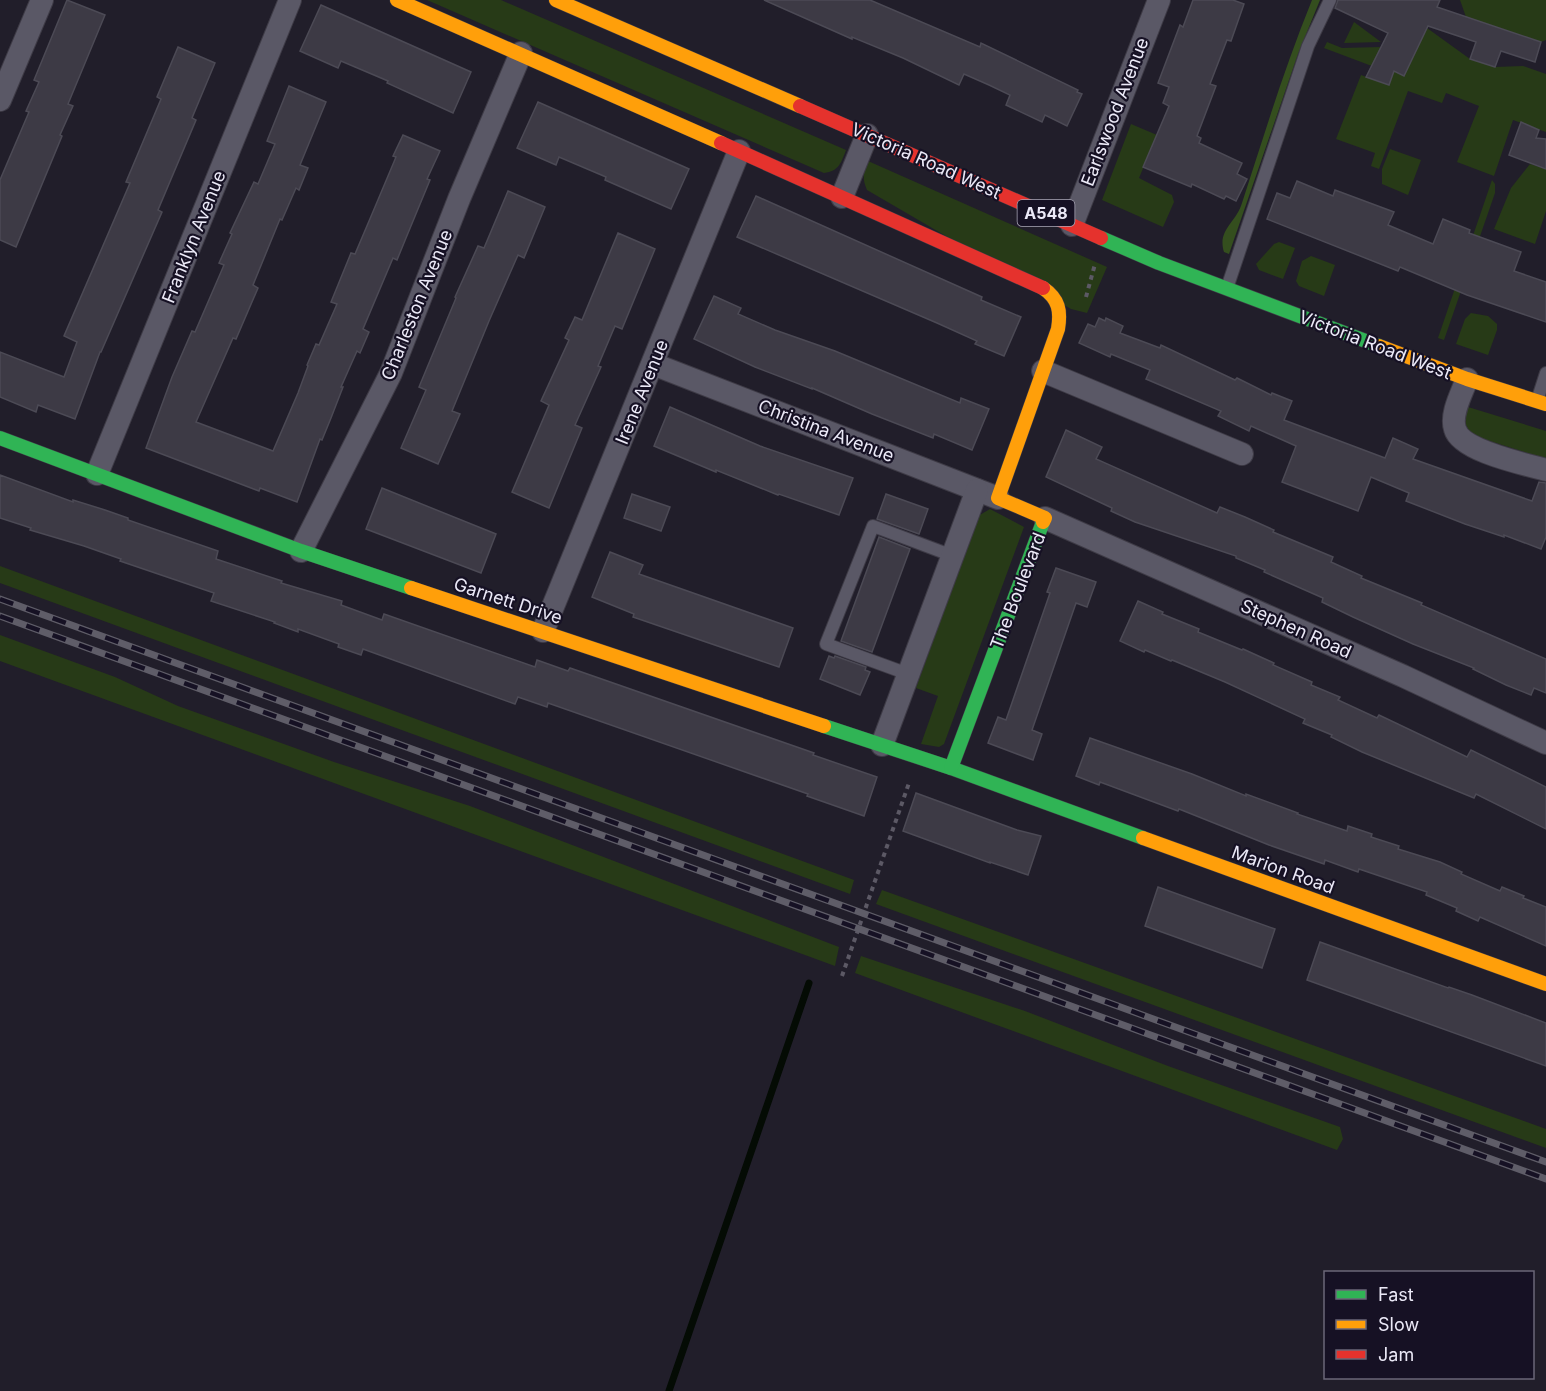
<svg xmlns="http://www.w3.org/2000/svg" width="1546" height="1391" font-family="Inter,sans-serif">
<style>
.green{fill:#273a17}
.forest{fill:#344e1e}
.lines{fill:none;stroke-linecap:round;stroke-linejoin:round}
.stream{stroke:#040b04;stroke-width:7}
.building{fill:#3d3a45;stroke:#4c4a55;stroke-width:1.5}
.lane-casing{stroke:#3e3b46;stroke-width:14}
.street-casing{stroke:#3e3b46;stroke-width:24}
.fast-casing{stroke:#3e3b46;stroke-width:15}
.slow-casing{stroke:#3e3b46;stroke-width:15}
.jam-casing{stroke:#3e3b46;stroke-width:15}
.path{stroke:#5c5965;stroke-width:4;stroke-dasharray:4.5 4.5;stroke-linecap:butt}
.lane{stroke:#5a5866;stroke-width:12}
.street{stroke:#5a5866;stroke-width:22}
.fast{stroke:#30b455;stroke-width:14}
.slow{stroke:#ff9f0a;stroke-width:14}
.jam{stroke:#e5322d;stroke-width:14}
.rail-casing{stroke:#5f5d68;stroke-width:7}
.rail{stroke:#161124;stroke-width:4.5;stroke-dasharray:14;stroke-linecap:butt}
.labels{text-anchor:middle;stroke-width:4.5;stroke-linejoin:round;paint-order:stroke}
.shield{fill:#161124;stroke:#aba8b8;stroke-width:1.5}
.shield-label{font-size:16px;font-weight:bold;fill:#ebe9f7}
.street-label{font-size:18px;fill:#ebe9f7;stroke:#161124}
</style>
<rect width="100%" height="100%" fill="#211e2a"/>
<g class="green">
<path d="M 427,0 L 501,0 L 846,150 C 841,163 839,171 824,173 Z"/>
<polygon points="1460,0 1546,0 1546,40 1541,42 1466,17"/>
<polygon points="1354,22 1381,42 1344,43"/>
<polygon points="1427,28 1470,59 1495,67 1523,66 1546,74 1546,132 1513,120 1494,176 1457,162 1479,106 1446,93 1442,103 1408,91 1379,169 1371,166 1375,153 1336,139 1361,75 1389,85 1393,74 1324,48 1327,42 1342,48 1381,47 1374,62 1403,75"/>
<polygon points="1131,124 1157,135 1139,178 1172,195 1174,202 1163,227 1102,200"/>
<polygon points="1390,149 1421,160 1408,195 1382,184 1382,169"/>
<path d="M 868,161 L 1107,267 L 1087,313 L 1071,309 L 867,190 C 862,179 863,172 868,161 Z"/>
<polygon points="1530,164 1546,169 1546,211 1535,244 1494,229 1511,188"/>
<polygon points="1492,180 1495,184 1495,193 1444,340 1438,338"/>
<polygon points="1279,242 1295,248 1283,279 1259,270 1256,264 1274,244"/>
<polygon points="1311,256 1335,265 1324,296 1299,286 1296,281 1302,261"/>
<polygon points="1471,313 1488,316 1497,324 1497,330 1488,355 1456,344 1465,319"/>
<path d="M 1468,407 L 1546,431 L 1546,459 L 1477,437 C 1465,430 1462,420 1468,407 Z"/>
<polygon points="990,509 1024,527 944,744 939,747 921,744 938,696 916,688 978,516"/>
<polygon points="0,566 854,880 850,894 0,583"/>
<polygon points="0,635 115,677 178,706 334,762 470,806 839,947 835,966 0,661"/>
<polygon points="882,890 1546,1129 1546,1148 876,904"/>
<polygon points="861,956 1025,1011 1168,1066 1340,1127 1343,1139 1337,1150 855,973"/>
</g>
<path class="forest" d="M 1312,0 L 1320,0 L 1298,54 L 1229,254 L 1224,252 C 1217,230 1236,223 1242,203 C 1264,135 1285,66 1312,0 Z"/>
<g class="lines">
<polyline class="stream" points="669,1391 809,983"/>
</g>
<g class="building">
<polygon points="67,0 105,15 68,104 73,106 60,135 62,136 16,247 0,240 0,180 29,112 26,111 39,82 34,80"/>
<polygon points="764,0 870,0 980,47 981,43 1078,90 1077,92 1082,94 1067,126 1045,115 1042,122 1006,105 1010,95 989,85 964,74 959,85 903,58 852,37 852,39"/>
<polygon points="1193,0 1233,0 1244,4 1231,41 1227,40 1210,84 1216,86 1197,136 1201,138 1199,143 1242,163 1237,174 1247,179 1236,201 1226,196 1224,199 1192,184 1191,187 1143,167 1169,106 1163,103 1169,87 1158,83 1180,25 1183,27"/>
<polygon points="1338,0 1440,0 1437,7 1541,42 1535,62 1501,51 1495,67 1470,59 1476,42 1428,26 1404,76 1394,71 1389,85 1366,77 1388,33 1335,8"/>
<polygon points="321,5 471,72 453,113 387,83 388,81 341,61 338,68 300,51"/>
<polygon points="178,47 215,63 192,118 196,120 158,210 162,212 101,352 100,352 75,419 38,405 36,412 0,397 0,352 64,377 77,342 64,336 130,183 126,182 161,99 157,97"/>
<polygon points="289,86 326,102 300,165 308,168 299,190 296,188 282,220 280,219 253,285 258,288 236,339 233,338 196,422 273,451 298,393 308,366 307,365 316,344 319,345 337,304 331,302 351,253 355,254 372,214 396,157 393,156 403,135 440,151 427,179 430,180 406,238 397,260 393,258 363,329 369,332 360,353 357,351 341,387 343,387 331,418 322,440 320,439 297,502 260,488 259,491 146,448 172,377 192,331 195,332 224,265 219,263 232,234 230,233 254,182 258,184 275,144 267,141"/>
<polygon points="538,102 689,169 671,209 605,180 606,177 559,157 556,165 517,148"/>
<polygon points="1521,122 1539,130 1536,138 1546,139 1546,169 1509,155"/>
<polygon points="1297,181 1333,196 1335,190 1394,212 1388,225 1433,244 1443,219 1470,230 1469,233 1521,252 1514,271 1546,282 1546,322 1467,295 1400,267 1398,271 1267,219 1277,193 1290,198"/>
<polygon points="508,191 545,207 524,258 518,255 489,321 452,411 460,414 438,464 401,448 426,390 419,387 456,298 455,297 478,246 484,248"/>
<polygon points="756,196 982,297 981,300 1021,317 1004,356 975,344 977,341 937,323 737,237"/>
<polygon points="618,233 655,249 622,329 615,326 598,366 601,367 575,425 582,428 549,508 512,492 549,405 541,401 569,340 565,338 575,317 582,320"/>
<polygon points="714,296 741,308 738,314 775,330 835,351 960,403 961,398 989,409 972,450 934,434 933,438 872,414 812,388 812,389 755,367 694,339"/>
<polygon points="1099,318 1105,321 1106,318 1123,326 1120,333 1160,348 1161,345 1235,380 1237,378 1271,395 1272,393 1292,401 1284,420 1385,458 1393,438 1418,449 1413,459 1532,501 1539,482 1546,483 1546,537 1541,549 1504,535 1504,537 1465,524 1406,501 1409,493 1371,477 1358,511 1282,482 1296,446 1251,426 1249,431 1218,416 1221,411 1146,379 1150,370 1111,354 1110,357 1079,343 1088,324 1095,327"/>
<polygon points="670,407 760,446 853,478 839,515 779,494 778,495 716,470 716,472 654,446"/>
<polygon points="1066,430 1102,447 1096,459 1217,513 1220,507 1245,517 1274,530 1273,532 1333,557 1331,562 1362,576 1361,578 1422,603 1421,605 1546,659 1546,693 1534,688 1531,695 1506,685 1473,669 1474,668 1413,644 1353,617 1322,602 1323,598 1264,572 1265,570 1236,558 1236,556 1135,522 1111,511 1112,508 1046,477"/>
<polygon points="0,475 73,502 73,500 105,510 128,518 128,520 218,551 216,559 282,581 281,583 342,601 341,605 382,620 384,614 535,667 537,660 568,671 570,668 814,753 813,755 877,777 864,816 807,796 808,794 548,703 547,707 518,697 515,704 363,649 361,655 338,647 339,644 298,629 298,632 274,623 275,622 211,601 214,593 120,561 121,559 84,546 30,530 31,528 0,518"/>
<polygon points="382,488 496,534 481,573 366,529"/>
<polygon points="632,494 670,507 661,531 624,518"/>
<polygon points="886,494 928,509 919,534 877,519"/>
<polygon points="879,537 910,549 872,652 841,641"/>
<polygon points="610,552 643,565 639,574 793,628 779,667 633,617 634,614 592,597"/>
<polygon points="1056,568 1096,582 1087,607 1076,603 1032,730 1042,734 1033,760 988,743 998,717 1006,720 1050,593 1047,592"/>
<polygon points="1138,601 1163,612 1162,614 1199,629 1198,632 1242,650 1243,649 1274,663 1273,665 1312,682 1311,685 1340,697 1338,700 1377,718 1379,715 1467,757 1471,750 1546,787 1546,829 1476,794 1474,798 1362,752 1331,737 1332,735 1303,723 1305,719 1225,682 1172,660 1171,661 1145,650 1144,652 1120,641"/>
<polygon points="829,656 834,658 835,656 866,667 865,670 870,672 860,695 820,679"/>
<polygon points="1090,738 1192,774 1246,796 1246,794 1298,813 1297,814 1347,831 1348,826 1372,834 1371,837 1399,846 1398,849 1440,862 1462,872 1461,874 1500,891 1502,887 1524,896 1523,898 1546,907 1546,946 1480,917 1478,921 1456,911 1457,908 1426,895 1427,892 1359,869 1358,872 1325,860 1324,864 1269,845 1179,809 1178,811 1100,782 1099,785 1076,776"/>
<polygon points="916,793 1017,830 1041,836 1028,875 990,862 990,863 903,831"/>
<polygon points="1158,887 1275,929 1262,968 1145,926"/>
<polygon points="1320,942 1448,988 1449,987 1472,995 1546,1023 1546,1066 1307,980"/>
</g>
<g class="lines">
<g class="lane-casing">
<g id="lane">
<polyline points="1227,288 1308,46 1330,0"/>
<polyline points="1537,401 1546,373"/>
<polyline points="908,674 826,644 873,526 953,556"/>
</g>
</g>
<g class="street-casing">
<g id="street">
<polyline points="0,100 42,0"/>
<polyline points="842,197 867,135"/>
<polyline points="1072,225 1159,0"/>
<polyline points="653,364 998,498"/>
<polyline points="1043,371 1242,454"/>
<path d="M 1467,379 C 1462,393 1450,414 1455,429 C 1461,451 1525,464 1546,470"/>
<polyline points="97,474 290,0"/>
<polyline points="1045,518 1403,676 1546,743"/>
<polyline points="301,551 391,373 459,199 521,53"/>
<polyline points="543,631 739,151"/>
<polyline points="882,745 977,490"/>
</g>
</g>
<g class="fast-casing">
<g id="fast">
<polyline points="1101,238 1159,263 1379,346"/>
<polyline points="0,438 301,551 411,588"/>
<polyline points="824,726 951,768 1143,838"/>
<polyline points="951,768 1043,522"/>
</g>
</g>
<g class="slow-casing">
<g id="slow">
<polyline points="397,0 721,143"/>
<polyline points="556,0 800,106"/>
<polyline points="1379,346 1467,379 1546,404"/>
<path d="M 1043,522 L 1045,518 L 998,498 L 1058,329 C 1061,311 1059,299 1043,288"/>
<polyline points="411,588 824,726"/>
<polyline points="1143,838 1546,984"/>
</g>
</g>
<g class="jam-casing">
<g id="jam">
<polyline points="800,106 1101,238"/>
<polyline points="721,143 1043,288"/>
</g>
</g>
<g class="path">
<polyline points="1086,297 1095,264"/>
<polyline points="842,976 909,783"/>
</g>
<use href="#lane" class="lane"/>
<use href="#street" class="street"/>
<use href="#fast" class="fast"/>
<use href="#slow" class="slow"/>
<use href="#jam" class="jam"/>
<g class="rail-casing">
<g id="rail">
<polyline points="0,599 1546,1162"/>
<polyline points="0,616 1546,1179"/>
</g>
</g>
<use href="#rail" class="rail"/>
</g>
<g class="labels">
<rect class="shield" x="1017.5" y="200" width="57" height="26" rx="4.5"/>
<g class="shield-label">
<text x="1046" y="219">A548</text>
</g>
<g class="street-label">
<text transform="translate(1115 112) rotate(-69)" y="6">Earlswood Avenue</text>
<text transform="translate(926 161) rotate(24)" y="6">Victoria Road West</text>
<text transform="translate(194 237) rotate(-68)" y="6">Franklyn Avenue</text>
<text transform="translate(417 305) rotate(-68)" y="6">Charleston Avenue</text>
<text transform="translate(1375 345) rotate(21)" y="6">Victoria Road West</text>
<text transform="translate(642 392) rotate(-68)" y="6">Irene Avenue</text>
<text transform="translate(826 431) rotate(21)" y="6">Christina Avenue</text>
<text transform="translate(1018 591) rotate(-69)" y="6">The Boulevard</text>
<text transform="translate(508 601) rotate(18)" y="6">Garnett Drive</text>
<text transform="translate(1296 629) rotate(24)" y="6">Stephen Road</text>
<text transform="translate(1283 870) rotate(20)" y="6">Marion Road</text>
</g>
</g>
<rect x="1324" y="1271" width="210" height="108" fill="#161124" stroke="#6b6778" stroke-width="1.5"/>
<rect x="1336" y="1290" width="30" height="9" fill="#30b455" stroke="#6b6778" stroke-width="1.5"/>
<text x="1378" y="1301" font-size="18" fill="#ebe9f7">Fast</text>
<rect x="1336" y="1320" width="30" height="9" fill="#ff9f0a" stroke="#6b6778" stroke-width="1.5"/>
<text x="1378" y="1331" font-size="18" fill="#ebe9f7">Slow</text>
<rect x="1336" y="1350" width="30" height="9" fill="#e5322d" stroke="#6b6778" stroke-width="1.5"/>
<text x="1378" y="1361" font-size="18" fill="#ebe9f7">Jam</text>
</svg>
